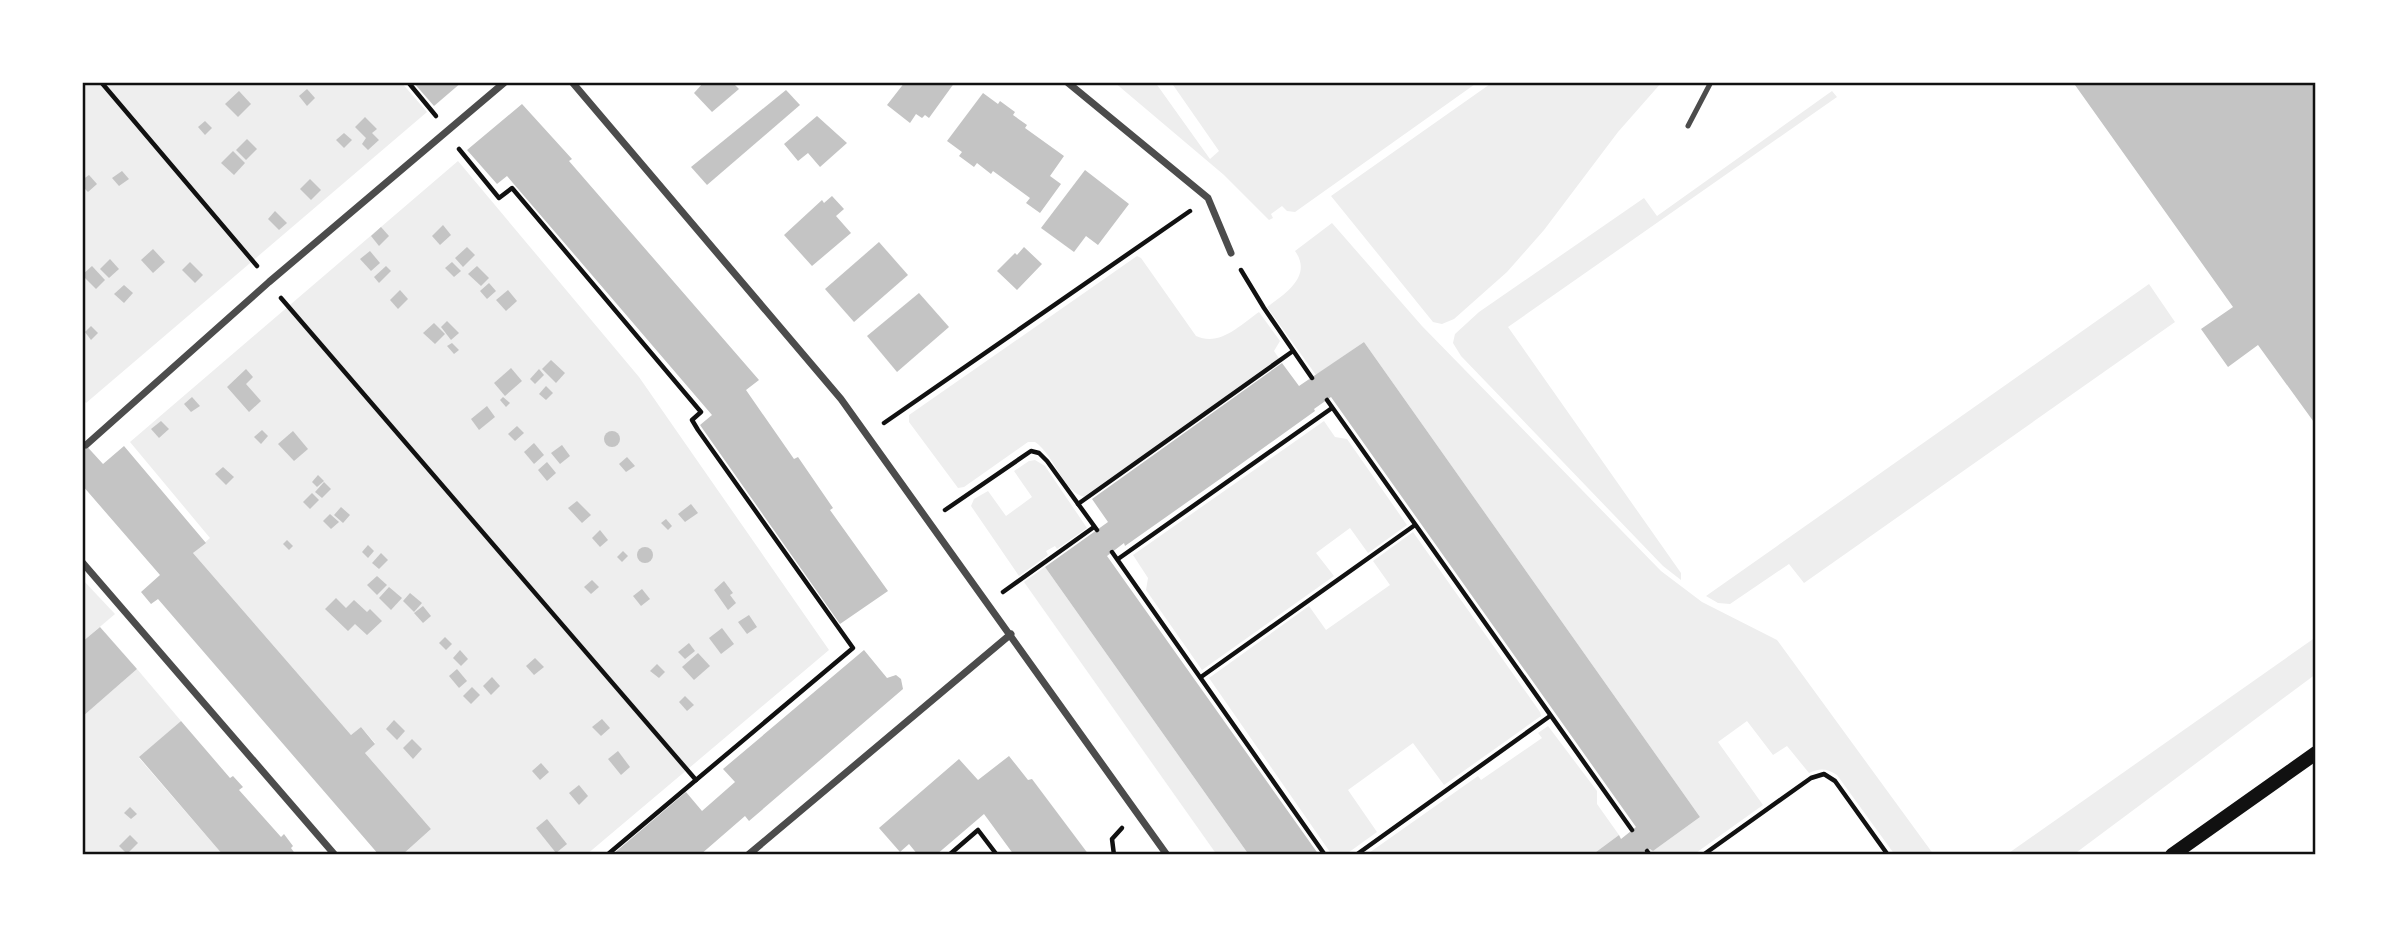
<svg xmlns="http://www.w3.org/2000/svg" width="2398" height="937" font-family="Signika,sans-serif">
<style>
.green{fill:#eee}
.building{fill:#c4c4c4}
.lines{fill:none;stroke-linecap:round;stroke-linejoin:round}
.path{stroke:#111;stroke-width:4.5}
.service{stroke:#4c4c4c;stroke-width:5}
.minor{stroke:#4c4c4c;stroke-width:7}
.secondary{stroke:#111;stroke-width:14}
.neatline{fill:none;stroke:#111;stroke-width:2.5}
</style>
<rect width="100%" height="100%" fill="#fff"/>
<g class="green">
<polygon points="82,82 401,82 427,112 86,403 82,398"/>
<polygon points="1114,82 1155,82 1210,159 1219,151 1171,82 1478,82 1295,212 1287,211 1282,206 1271,214 1273,218 1269,220 1224,175"/>
<polygon points="1493,82 1662,82 1618,132 1544,230 1507,272 1454,319 1442,324 1433,322 1331,196"/>
<polygon points="1832,91 1837,97 1508,327 1681,573 1681,580 1663,566 1461,356 1453,343 1455,334 1479,312 1644,198 1657,216"/>
<polygon points="458,161 639,377 829,650 586,855 402,855 431,829 365,753 375,743 361,727 351,735 193,553 210,538 130,442"/>
<path d="M 1332,223 L 1422,326 L 1661,571 L 1702,602 L 1777,640 L 1934,855 L 1895,855 L 1837,775 C 1826,768 1820,768 1809,773 L 1787,746 L 1773,755 L 1747,721 L 1718,742 L 1763,805 L 1693,855 L 1642,855 L 1650,849 L 1653,851 L 1700,817 L 1364,342 L 1316,375 L 1267,307 C 1285,294 1313,276 1295,251 Z"/>
<path d="M 1137,256 L 1141,258 L 1196,336 C 1220,347 1240,325 1259,312 L 1280,341 L 1274,351 L 1280,360 L 1085,497 C 1063,493 1054,454 1035,442 L 1028,442 L 964,487 L 958,488 L 909,422 L 909,415 Z"/>
<polygon points="2149,284 2175,322 1804,583 1789,564 1730,604 1718,603 1706,596"/>
<polygon points="1324,421 1335,437 1347,439 1407,525 1368,553 1350,528 1316,553 1334,576 1202,670 1146,590 1148,578 1133,555"/>
<polygon points="1035,460 1045,466 1087,528 1057,549 1055,546 1046,551 1048,555 1019,576 971,506 974,499 988,491 1006,516 1032,497 1014,471 1029,461"/>
<polygon points="1413,532 1540,712 1541,716 1444,785 1413,743 1348,790 1377,832 1345,855 1332,855 1209,678 1309,606 1326,630 1390,585 1373,561"/>
<polygon points="1045,567 1249,855 1217,855 1024,582"/>
<polygon points="82,579 115,614 82,642"/>
<polygon points="2316,637 2316,674 2073,855 2006,855"/>
<polygon points="137,669 181,721 139,758 223,855 82,855 82,717"/>
<polygon points="1548,726 1597,791 1597,804 1619,835 1592,855 1366,855 1478,776 1481,780 1542,738 1538,733"/>
</g>
<g class="building">
<polygon points="413,82 462,82 434,106"/>
<polygon points="704,82 732,82 739,89 712,112 694,93"/>
<polygon points="905,82 955,82 929,118 925,115 922,118 916,114 910,123 887,105"/>
<polygon points="2079,82 2316,82 2316,425 2258,345 2228,367 2201,329 2233,307 2075,85"/>
<polygon points="307,89 315,98 307,106 299,96"/>
<polygon points="786,90 800,105 707,185 691,167"/>
<polygon points="239,91 251,104 238,117 225,104"/>
<polygon points="983,93 998,104 1000,101 1015,112 1013,115 1027,125 1025,128 1064,156 1050,176 1061,184 1040,213 1026,203 1030,198 993,171 991,174 977,163 974,167 959,156 962,152 947,141"/>
<polygon points="522,104 572,159 569,161 759,380 746,390 794,459 798,457 833,508 830,510 888,591 840,624 700,425 712,415 507,176 497,184 467,150"/>
<polygon points="817,116 847,143 820,167 808,153 798,161 784,144"/>
<polygon points="365,117 377,129 372,133 379,140 368,150 362,144 366,138 355,127"/>
<polygon points="205,121 212,128 205,135 198,127"/>
<polygon points="344,133 352,140 344,148 336,140"/>
<polygon points="247,139 257,149 246,160 236,150"/>
<polygon points="233,151 245,163 234,175 221,163"/>
<polygon points="1085,170 1129,204 1098,245 1086,236 1074,252 1041,228"/>
<polygon points="122,171 129,179 119,186 112,178"/>
<polygon points="89,175 97,184 88,192 82,186 82,180"/>
<polygon points="310,179 321,190 311,200 300,189"/>
<polygon points="832,196 844,209 836,216 851,233 812,266 784,235 822,200 824,203"/>
<polygon points="275,211 287,223 279,230 268,219"/>
<polygon points="443,225 451,235 440,245 432,236"/>
<polygon points="381,227 389,236 379,246 371,236"/>
<polygon points="879,242 908,275 854,322 825,289"/>
<polygon points="467,247 475,255 463,267 455,258"/>
<polygon points="1024,247 1042,264 1017,290 997,271 1015,253 1017,255"/>
<polygon points="153,249 165,262 153,273 141,260"/>
<polygon points="370,251 380,263 371,271 360,259"/>
<polygon points="110,259 119,269 109,278 100,269"/>
<polygon points="190,262 203,275 195,283 182,270"/>
<polygon points="452,262 461,271 454,277 445,268"/>
<polygon points="92,266 105,280 96,289 82,275"/>
<polygon points="386,266 391,271 379,283 374,277"/>
<polygon points="477,266 489,278 481,286 468,274"/>
<polygon points="489,283 496,291 487,299 480,291"/>
<polygon points="124,285 133,293 124,303 114,294"/>
<polygon points="400,290 408,299 398,309 390,300"/>
<polygon points="508,290 517,301 506,311 496,300"/>
<polygon points="919,293 949,327 897,372 867,336"/>
<polygon points="447,321 459,333 451,340 441,327"/>
<polygon points="434,323 445,334 435,344 423,333"/>
<polygon points="91,326 98,333 91,340 85,332"/>
<polygon points="1364,342 1700,817 1653,851 1650,849 1642,855 1592,855 1619,835 1621,839 1636,827 1331,397 1314,409 1315,411 1220,479 1125,546 1124,543 1107,556 1319,855 1249,855 1045,567 1108,522 1092,499 1282,363 1299,386"/>
<polygon points="452,343 459,350 454,354 447,346"/>
<polygon points="551,360 565,373 556,383 542,369"/>
<polygon points="511,368 522,381 505,396 494,383"/>
<polygon points="246,369 253,377 246,384 261,401 249,412 227,387"/>
<polygon points="539,369 544,375 535,384 530,379"/>
<polygon points="546,386 553,393 546,400 539,394"/>
<polygon points="192,397 200,406 191,412 184,404"/>
<polygon points="503,397 510,403 506,407 500,400"/>
<polygon points="487,406 495,417 479,430 471,419"/>
<polygon points="161,421 169,429 159,438 151,429"/>
<polygon points="517,426 524,433 515,441 508,434"/>
<polygon points="262,430 268,436 261,444 254,437"/>
<circle cx="612" cy="439" r="8"/>
<polygon points="293,431 308,449 294,461 278,444"/>
<polygon points="82,441 103,464 124,446 206,543 193,553 351,735 361,727 375,744 365,753 431,829 402,855 379,855 158,599 151,604 141,592 160,575 82,485"/>
<polygon points="534,443 544,455 534,464 524,452"/>
<polygon points="562,445 570,456 560,464 551,453"/>
<polygon points="627,457 635,466 626,472 619,464"/>
<polygon points="547,462 556,473 547,481 538,470"/>
<polygon points="223,467 234,477 226,485 215,474"/>
<polygon points="318,475 324,481 317,487 312,482"/>
<polygon points="324,482 331,489 322,498 315,492"/>
<polygon points="312,493 319,500 310,509 303,502"/>
<polygon points="577,501 591,515 582,523 568,508"/>
<polygon points="691,504 698,513 685,522 678,514"/>
<polygon points="341,507 350,515 343,523 334,515"/>
<polygon points="330,514 339,522 331,529 323,521"/>
<polygon points="666,519 672,526 668,530 661,523"/>
<polygon points="600,530 608,540 600,547 592,538"/>
<polygon points="287,540 293,546 289,550 283,544"/>
<polygon points="368,545 374,551 368,558 362,552"/>
<circle cx="645" cy="555" r="8"/>
<polygon points="623,551 628,556 622,562 617,557"/>
<polygon points="381,553 388,560 379,569 372,563"/>
<polygon points="377,576 387,585 377,595 367,585"/>
<polygon points="592,580 599,587 591,594 584,587"/>
<polygon points="724,581 733,593 730,595 736,603 728,610 714,590"/>
<polygon points="389,587 402,598 391,610 379,598"/>
<polygon points="642,589 650,599 641,606 633,596"/>
<polygon points="410,593 422,603 414,612 403,601"/>
<polygon points="336,598 346,608 354,600 367,612 370,609 382,621 367,635 355,624 348,631 325,609"/>
<polygon points="423,606 431,616 423,623 414,613"/>
<polygon points="749,615 757,627 747,634 738,622"/>
<polygon points="100,627 137,669 82,717 82,642"/>
<polygon points="722,628 734,644 721,654 709,638"/>
<polygon points="445,637 452,644 446,650 439,643"/>
<polygon points="689,643 695,651 685,659 678,652"/>
<polygon points="460,650 468,659 461,666 453,658"/>
<polygon points="864,650 887,678 896,675 901,679 903,689 749,821 745,816 700,855 612,855 686,792 702,811 735,782 723,769"/>
<polygon points="698,653 710,666 694,680 682,667"/>
<polygon points="535,658 544,667 534,675 526,666"/>
<polygon points="657,664 665,672 659,678 650,671"/>
<polygon points="457,669 467,681 459,688 449,676"/>
<polygon points="492,677 500,686 491,695 483,686"/>
<polygon points="472,687 480,695 471,704 463,696"/>
<polygon points="685,696 694,705 687,711 679,702"/>
<polygon points="602,719 610,728 601,736 592,727"/>
<polygon points="394,720 405,731 397,740 386,729"/>
<polygon points="181,721 230,778 233,776 243,787 239,790 281,837 284,834 293,846 291,848 296,855 223,855 139,757"/>
<polygon points="412,739 422,749 413,759 403,748"/>
<polygon points="618,751 630,767 621,775 608,759"/>
<polygon points="1009,756 1028,780 1032,779 1089,855 1014,855 984,814 936,855 918,855 909,844 900,852 879,828 959,759 978,780"/>
<polygon points="541,763 549,772 540,780 532,771"/>
<polygon points="579,785 588,796 579,805 569,793"/>
<polygon points="130,807 137,814 131,819 124,813"/>
<polygon points="547,819 567,844 556,853 536,828"/>
<polygon points="130,835 138,843 127,854 119,846"/>
</g>
<g class="lines">
<g class="path">
<polyline points="101,82 257,266"/>
<polyline points="408,82 436,116"/>
<polyline points="459,149 499,198 512,188 701,412 692,420 698,430 853,648 696,780"/>
<polyline points="1241,270 1264,308 1312,378"/>
<polyline points="281,298 696,780 607,855"/>
<polyline points="1327,400 1632,830"/>
<polyline points="884,423 1190,211"/>
<polyline points="1078,504 1293,351"/>
<polyline points="945,510 1031,451 1039,453 1047,461 1097,530"/>
<polyline points="1112,552 1325,855"/>
<polyline points="1118,559 1332,408"/>
<polyline points="1003,592 1094,527"/>
<polyline points="1201,677 1415,525"/>
<polyline points="1647,851 1650,855"/>
<polyline points="949,855 978,830 997,855"/>
<polyline points="1114,855 1112,839 1122,828"/>
<polyline points="1356,855 1550,716"/>
<polyline points="1703,855 1811,778 1824,774 1835,781 1888,855"/>
</g>
<polyline class="service" points="1688,126 1711,82"/>
<g class="minor">
<polyline points="572,82 841,399 1167,855"/>
<polyline points="1067,82 1208,198 1231,253"/>
<polyline points="86,445 269,282 505,82"/>
<polyline points="82,562 335,855"/>
<polyline points="748,855 1011,634"/>
</g>
<polyline class="secondary" points="2172,855 2316,753"/>
</g>
<rect width="2398" height="937" fill="none" stroke="#ffffff" stroke-width="168"/>
<rect x="84" y="84" width="2230" height="769" class="neatline"/>
</svg>
